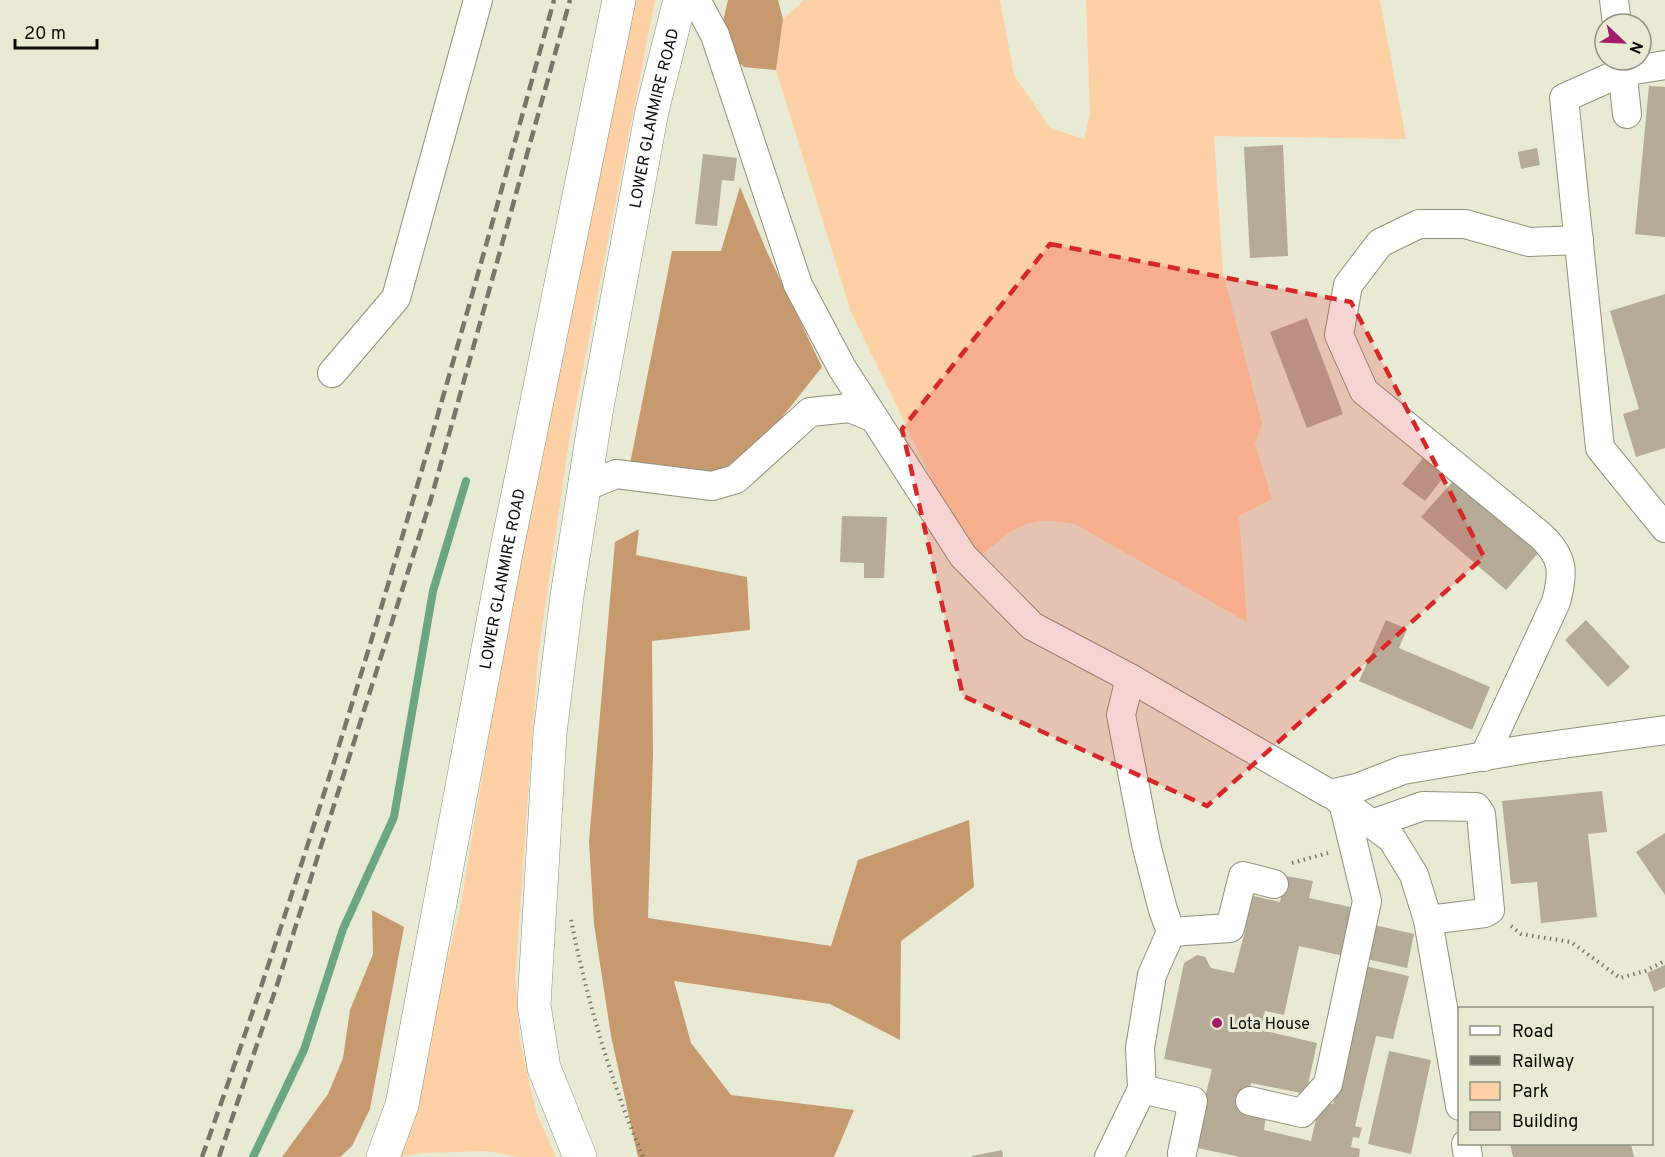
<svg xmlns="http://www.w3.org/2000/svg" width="1665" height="1157" font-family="Overpass,sans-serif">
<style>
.green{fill:#fed0a6}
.forest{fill:#c7996f}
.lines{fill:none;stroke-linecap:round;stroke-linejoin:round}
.stream{stroke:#6ba583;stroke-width:8}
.building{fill:#b5ab96}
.minor-casing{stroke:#8f917b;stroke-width:30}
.highway-casing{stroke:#8f917b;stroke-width:34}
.path{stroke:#77786a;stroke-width:4;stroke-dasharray:1.5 4.5;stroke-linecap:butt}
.minor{stroke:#fff;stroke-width:28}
.highway{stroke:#fff;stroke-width:33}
.rail{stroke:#767768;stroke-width:4.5;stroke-dasharray:12 6;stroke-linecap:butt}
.marked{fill:#d62828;fill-opacity:0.2;stroke:#d62828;stroke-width:4.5;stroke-dasharray:12 8;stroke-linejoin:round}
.poi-dot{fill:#a31c67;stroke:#e9ead3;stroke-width:2}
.labels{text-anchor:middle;stroke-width:6;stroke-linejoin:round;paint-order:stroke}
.street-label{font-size:16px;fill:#0b0c05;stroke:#e9ead3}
.poi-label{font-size:16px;fill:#0b0c05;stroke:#e9ead3;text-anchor:start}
</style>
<rect width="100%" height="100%" fill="#e9ead3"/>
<g class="green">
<polygon points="634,0 655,0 569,441 538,656 515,977 520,1041 536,1112 556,1157 520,1157 486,1151 425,1153 397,1157 460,910 500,668 596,172"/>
<path d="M 804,0 L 1000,0 L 1014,75 L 1050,128 L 1084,139 L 1090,115 L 1086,0 L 1380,0 L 1406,139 L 1214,136 L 1223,273 L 1262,424 L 1255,444 L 1272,499 L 1239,516 L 1247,622 L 1075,524 C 1025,514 1016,527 979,557 L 941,497 L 851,312 L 776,70 L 783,19 Z"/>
</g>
<g class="forest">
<polygon points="728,0 778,0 783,19 776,70 744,67 718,42"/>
<polygon points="740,187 767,252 822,367 760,445 724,474 629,469 672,251 721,251"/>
<polygon points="639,529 636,555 747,577 750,630 652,641 653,754 648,918 831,946 858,860 969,820 974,887 901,941 900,1040 830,1004 674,981 691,1043 731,1095 854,1110 834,1157 638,1157 611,1036 594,924 589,841 615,542"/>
<polygon points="372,910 404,927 370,1109 352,1146 340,1157 282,1157 328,1094 343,1058 350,1010 373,954"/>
</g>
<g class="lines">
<polyline class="stream" points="253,1157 304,1050 343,929 394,817 433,591 466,481"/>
</g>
<g class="building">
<polygon points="1649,86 1665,87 1665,237 1635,234"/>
<polygon points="1283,145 1288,256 1250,258 1244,147"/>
<polygon points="1537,148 1540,165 1521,169 1518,152"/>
<polygon points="703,154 737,158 734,181 722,180 717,226 695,224"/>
<polygon points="1665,294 1665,448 1636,457 1623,414 1639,409 1610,311"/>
<polygon points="1307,318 1343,414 1307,428 1270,332"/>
<polygon points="1428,452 1450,469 1425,501 1402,484"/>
<polygon points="1454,480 1538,553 1506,590 1421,517"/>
<polygon points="842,516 887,517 884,578 864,578 864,563 840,562"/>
<polygon points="1386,620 1407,629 1399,648 1490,687 1472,730 1359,681"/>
<polygon points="1586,620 1630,667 1608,687 1565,640"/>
<polygon points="1602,791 1607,832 1588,834 1597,917 1541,923 1537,882 1511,884 1502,801"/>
<polygon points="1665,833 1665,895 1636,852"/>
<polygon points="1286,876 1313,881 1309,898 1355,908 1344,956 1299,946 1284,1015 1265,1011 1261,1030 1317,1043 1306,1094 1251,1083 1245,1112 1266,1116 1264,1130 1311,1141 1320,1102 1333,1104 1365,966 1409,976 1393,1039 1376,1036 1355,1126 1362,1128 1359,1138 1353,1137 1351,1147 1360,1149 1359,1157 1240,1157 1193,1147 1212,1069 1164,1059 1184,963 1197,955 1205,957 1211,968 1234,973 1246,927 1242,926 1249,895 1280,902"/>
<polygon points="1370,924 1414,934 1407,968 1362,958"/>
<polygon points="1665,965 1665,987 1654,992 1647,973"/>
<polygon points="1389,1051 1431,1060 1411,1154 1368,1144"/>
<polygon points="1510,1144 1631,1144 1634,1157 1513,1157"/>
<polygon points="1002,1150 1003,1157 972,1157 972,1156"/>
</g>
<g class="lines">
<g class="minor-casing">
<g id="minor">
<polyline points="696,0 715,35 798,285 842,368 963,556 1032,626 1130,678 1330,794 1357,788 1403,770 1526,749 1665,730"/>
<polyline points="1614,0 1617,24"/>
<polyline points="1621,60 1627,114"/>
<polyline points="1665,65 1622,72 1564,98 1600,448 1665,528"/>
<polyline points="332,373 396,298 478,0"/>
<polyline points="587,486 616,474 712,486 736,479 810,412 850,408 874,418"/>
<path d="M 1484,757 L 1556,602 C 1564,572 1564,557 1540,535 L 1364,391 L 1339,335 L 1348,285 L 1380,243 L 1419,224 L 1465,224 L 1529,242 L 1579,240"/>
<polyline points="1337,798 1392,839 1414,875 1428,920 1460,1106"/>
<polyline points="1372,824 1423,806 1476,807 1481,814 1490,910 1485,913 1428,920"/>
<polyline points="1171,932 1230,928 1243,876 1274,884"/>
<polyline points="1142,1089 1193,1101 1182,1153"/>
<polyline points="1250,1101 1302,1113 1328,1084 1367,901 1343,802"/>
<polyline points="1466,1144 1468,1157"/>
<polyline points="1109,1157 1142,1089 1140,1048 1152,975 1171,932 1163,910 1146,844 1121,715 1130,678"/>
</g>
</g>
<g class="highway-casing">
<g id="highway">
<path id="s1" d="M 383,1157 L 402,1105 L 507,548 L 619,0"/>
<path id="s2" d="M 580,1157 L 544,1068 L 534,1005 L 550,733 L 567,596 L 596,413 L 652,111 L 680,0"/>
</g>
</g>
<g class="path">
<polyline points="1292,863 1328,853"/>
<path d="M 571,920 C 587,1000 611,1082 643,1157"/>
<polyline points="1511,926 1521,934 1571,942 1620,978 1645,971 1665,961"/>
</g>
<use href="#minor" class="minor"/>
<use href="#highway" class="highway"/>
<g class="rail">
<path d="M 202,1157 C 338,777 447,389 554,0"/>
<polyline points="219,1157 277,985 431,499 570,0"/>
</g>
</g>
<path class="marked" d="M 1050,244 L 1351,302 L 1484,557 L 1207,806 L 963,696 L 902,429 Z"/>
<circle class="poi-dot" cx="1217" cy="1023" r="6"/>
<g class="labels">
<g class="street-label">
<text dy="6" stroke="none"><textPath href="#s2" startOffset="1056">LOWER GLANMIRE ROAD</textPath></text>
<text dy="6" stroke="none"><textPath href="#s1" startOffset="591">LOWER GLANMIRE ROAD</textPath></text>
</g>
<g class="poi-label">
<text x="1229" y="1029">Lota House</text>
</g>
</g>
<rect x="1458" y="1007" width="195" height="138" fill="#e9ead3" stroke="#909181" stroke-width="1.5"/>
<rect x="1470" y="1026" width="30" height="9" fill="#ffffff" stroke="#909181" stroke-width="1.5"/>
<text x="1512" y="1037" font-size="18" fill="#0b0c05">Road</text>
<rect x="1470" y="1056" width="30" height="9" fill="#767768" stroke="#909181" stroke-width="1.5"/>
<text x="1512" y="1067" font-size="18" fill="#0b0c05">Railway</text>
<rect x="1470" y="1082" width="30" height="18" fill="#fed0a6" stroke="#909181" stroke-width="1.5"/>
<text x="1512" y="1097" font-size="18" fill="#0b0c05">Park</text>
<rect x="1470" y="1112" width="30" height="18" fill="#b5ab96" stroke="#909181" stroke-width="1.5"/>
<text x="1512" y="1127" font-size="18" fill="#0b0c05">Building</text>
<g transform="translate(1623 42) rotate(113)"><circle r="28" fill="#e9ead3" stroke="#909181" stroke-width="1.5"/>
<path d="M0-4.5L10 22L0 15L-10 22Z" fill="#a31c67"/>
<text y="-9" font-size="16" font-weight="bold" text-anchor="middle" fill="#0b0c05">N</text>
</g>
<path d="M15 39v9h82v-9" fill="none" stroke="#0b0c05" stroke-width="3"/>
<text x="24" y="39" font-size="18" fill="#0b0c05" stroke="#e9ead3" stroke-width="4.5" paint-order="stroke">20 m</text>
</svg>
